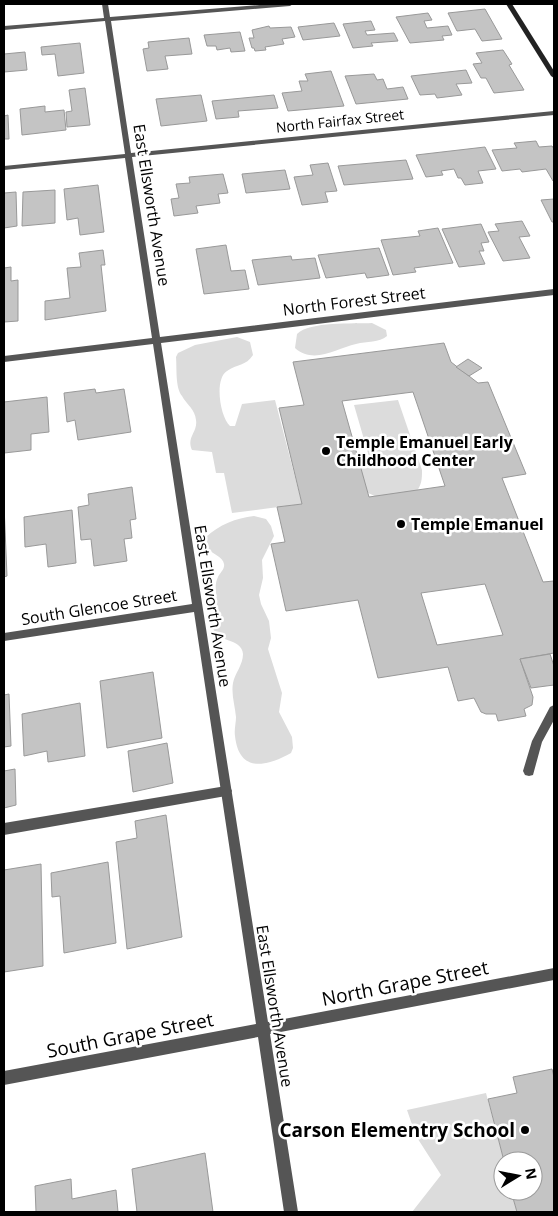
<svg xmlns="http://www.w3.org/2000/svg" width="558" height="1216" font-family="'Open Sans',sans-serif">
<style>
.green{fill:#dcdcdc}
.building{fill:#c4c4c4;stroke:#999;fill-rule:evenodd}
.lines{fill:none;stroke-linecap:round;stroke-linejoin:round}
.lane{fill:#555;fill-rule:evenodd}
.street{fill:#555;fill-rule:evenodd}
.secondary{fill:#222;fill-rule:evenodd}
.poi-dot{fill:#000;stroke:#fff;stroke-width:2}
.labels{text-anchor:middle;stroke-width:5;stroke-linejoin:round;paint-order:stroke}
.far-street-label{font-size:14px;fill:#000;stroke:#fff}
.street-label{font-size:16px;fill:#000;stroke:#fff}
.poi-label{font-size:16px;font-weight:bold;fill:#000;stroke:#fff;text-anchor:start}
.near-street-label{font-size:19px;fill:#000;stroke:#fff}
.near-poi-label{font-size:19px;font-weight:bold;fill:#000;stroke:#fff;text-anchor:end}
</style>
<rect width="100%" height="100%" fill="#fff"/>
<g class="green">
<path d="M 372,323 L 386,330 L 387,336 C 379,343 367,341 356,344 C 337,348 314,365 295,348 L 297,334 C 310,321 353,324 372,323 Z"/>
<path d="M 237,337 L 250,342 L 253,355 C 246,366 237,364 227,371 C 214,379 220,417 230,426 L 235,426 L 242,404 L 275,400 L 302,504 L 232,513 L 224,473 L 216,473 L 212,452 L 192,450 C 186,437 198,432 196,420 C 195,409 187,405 182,396 C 175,387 177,368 176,357 L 178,353 L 195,345 Z"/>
<path d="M 398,400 L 422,470 C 422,479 422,486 414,494 L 377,497 L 366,492 L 358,466 L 370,460 L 354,405 Z"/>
<path d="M 254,516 L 266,519 L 271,526 L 274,536 L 262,560 L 263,578 L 259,595 L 261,604 L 269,621 L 271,638 L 268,649 L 282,693 L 279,712 L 292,737 L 293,748 L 291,753 C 266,767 239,773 235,736 C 234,730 236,723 236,717 C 235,706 231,694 233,683 C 235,673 243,665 243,654 C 242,637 215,644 212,625 C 211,618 215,613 216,607 C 218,596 213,587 218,577 C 220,573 225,569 224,564 C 223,557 212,553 207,549 L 206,537 C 219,525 236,518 254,516 Z"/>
<polygon points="486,1093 504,1161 503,1191 511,1191 517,1212 412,1212 441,1175 416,1136 407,1110"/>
</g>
<g class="building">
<polygon points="485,9 502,39 482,41 475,29 457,31 448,13"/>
<polygon points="428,13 432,20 424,21 427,28 448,26 452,35 442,36 444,40 410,43 396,17"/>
<polygon points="371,21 375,30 365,31 367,35 394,33 398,41 371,43 373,46 353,48 343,24"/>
<polygon points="334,23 340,36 303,40 298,27"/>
<polygon points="269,26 270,28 291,27 295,37 282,39 284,44 265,47 266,50 255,51 254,48 252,48 249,38 254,38 252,30"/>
<polygon points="240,32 245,51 231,52 230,48 217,50 216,46 207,46 204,35"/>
<polygon points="189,38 192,54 165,56 168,69 147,71 143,49 149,48 148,42"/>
<polygon points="80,43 84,73 58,76 55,54 42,55 41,47"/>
<polygon points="503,50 512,64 509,65 524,90 494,93 486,78 481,78 473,64 482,63 476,53"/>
<polygon points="25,52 27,70 4,72 4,54"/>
<polygon points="466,70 472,83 456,84 462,95 437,98 435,94 420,95 411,76"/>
<polygon points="331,71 344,106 288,111 282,93 302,91 299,81 308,81 305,74"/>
<polygon points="374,74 377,80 383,79 387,89 403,87 408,99 356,104 345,76"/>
<polygon points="85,88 90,125 67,127 66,112 72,111 69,90"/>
<polygon points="201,95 207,121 161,126 156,99"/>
<polygon points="274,95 278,108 238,111 239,117 216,119 212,101"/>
<polygon points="45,106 45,112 64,110 66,130 22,135 20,109"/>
<polygon points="8,115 9,139 4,139 4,116"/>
<polygon points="536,141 539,147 552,146 554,149 554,181 553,181 546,169 522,172 520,169 502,171 492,150 517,148 514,143"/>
<polygon points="485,147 496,169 478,171 483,183 465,185 461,178 458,178 454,169 441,171 443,175 426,177 416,155"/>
<polygon points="406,160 413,179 344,185 338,166"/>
<polygon points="328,163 337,191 325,192 328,202 302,205 294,177 313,175 310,165"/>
<polygon points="285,170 290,189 246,193 242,174"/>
<polygon points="223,174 228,193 218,194 220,203 196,206 198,213 174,216 171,199 179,198 176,184 190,183 189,177"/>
<polygon points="98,185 104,232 80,235 78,218 67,220 64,189"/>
<polygon points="55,190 55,223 22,226 23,192"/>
<polygon points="16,192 17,226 4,228 4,193"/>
<polygon points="554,199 554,222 552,222 541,200"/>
<polygon points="522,221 530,236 519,237 530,258 503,261 488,232 499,231 495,224"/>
<polygon points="481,224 489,242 481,243 484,251 479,251 485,264 459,267 442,229"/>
<polygon points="438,228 453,263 414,268 416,272 393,275 381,240 420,236 418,231"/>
<polygon points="226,245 231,271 245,270 249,289 204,294 196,249"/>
<polygon points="379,248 389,275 367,278 365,273 326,278 318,255"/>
<polygon points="103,250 105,265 101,265 106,311 45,320 45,301 70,298 67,268 81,267 79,253"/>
<polygon points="291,256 292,260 315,258 320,278 258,285 252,260"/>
<polygon points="11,267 11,281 18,280 18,321 4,322 4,268"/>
<path d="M 444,343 L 451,362 L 478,383 L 488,382 L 526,474 L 502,478 L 543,582 L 554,581 L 554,653 L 520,659 L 533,697 L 532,705 L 524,709 L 526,716 L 498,721 L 496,714 L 486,714 L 481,712 L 474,698 L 458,701 L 448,667 L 378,678 L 358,600 L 286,611 L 271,544 L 285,542 L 277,507 L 302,504 L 279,408 L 304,405 L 293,362 ZM 413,392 L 445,486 L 369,497 L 342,401 ZM 485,584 L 503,635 L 437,645 L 421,593 Z"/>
<polygon points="468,359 482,368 469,376 456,367"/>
<polygon points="95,389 96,393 124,389 131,432 78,440 75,420 67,422 64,393"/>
<polygon points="47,397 49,432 31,434 31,450 4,453 4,402"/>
<polygon points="132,487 136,519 130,520 132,538 124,539 127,561 94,566 91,539 81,540 78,507 89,505 88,494"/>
<polygon points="4,505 7,576 4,577"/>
<polygon points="72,510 76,563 48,567 46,544 25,547 24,517"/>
<polygon points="550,654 554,666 554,685 531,688 520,659"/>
<polygon points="153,672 162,738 107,748 100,681"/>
<polygon points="9,694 11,746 4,747 4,695"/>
<polygon points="80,703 85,756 48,762 47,751 24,756 22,714"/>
<polygon points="167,743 173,783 133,792 128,751"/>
<polygon points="15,769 16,805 4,808 4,771"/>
<polygon points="166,815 182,937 127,949 116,842 137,838 135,821"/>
<polygon points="108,862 116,943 64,953 60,896 52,897 51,873"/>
<polygon points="41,864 43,966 4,972 4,870"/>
<polygon points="552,1069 554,1077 554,1212 517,1212 511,1191 533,1191 533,1161 504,1161 488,1099 517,1093 513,1077"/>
<polygon points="205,1153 213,1212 137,1212 132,1169"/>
<polygon points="71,1179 72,1199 116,1190 118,1212 36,1212 35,1186"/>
</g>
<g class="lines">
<g class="lane">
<polygon points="554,705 554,720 542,742 533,775 529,776 525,775 523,771 532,741 550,707"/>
<polygon points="226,786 230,787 232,791 230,795 226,796 4,835 4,823"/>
</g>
<polygon class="street" points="102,4 108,4 110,17 272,4 293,4 290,6 111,21 131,153 554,111 554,115 132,157 160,337 554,289 554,295 161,343 268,1022 554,968 554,980 270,1034 298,1212 284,1212 258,1037 4,1085 4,1071 256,1024 194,612 4,641 4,633 192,604 153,344 4,362 4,356 152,338 125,158 4,170 4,166 125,154 105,21 4,30 4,26 104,18"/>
<polygon class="secondary" points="506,4 512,4 554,71 554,78 551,76"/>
</g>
<g class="poi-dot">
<circle cx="326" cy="451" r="5"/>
<circle cx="401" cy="524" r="5"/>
<circle cx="525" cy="1130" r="5"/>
</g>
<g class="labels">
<g class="far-street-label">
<text transform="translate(340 121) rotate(-6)" y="5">North Fairfax Street</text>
</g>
<g class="street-label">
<text transform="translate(152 205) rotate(81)" y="6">East Ellsworth Avenue</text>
<text transform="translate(354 301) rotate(-7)" y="6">North Forest Street</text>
<text transform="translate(213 606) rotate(81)" y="6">East Ellsworth Avenue</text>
<text transform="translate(99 607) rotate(-9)" y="6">South Glencoe Street</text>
<text transform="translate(275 1006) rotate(81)" y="6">East Ellsworth Avenue</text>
</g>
<g class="poi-label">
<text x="336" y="448">Temple Emanuel Early<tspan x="336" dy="18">Childhood Center</tspan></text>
<text x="411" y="530">Temple Emanuel</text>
</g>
<g class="near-street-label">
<text transform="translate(405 983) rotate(-11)" y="7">North Grape Street</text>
<text transform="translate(130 1035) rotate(-11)" y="7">South Grape Street</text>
</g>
<g class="near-poi-label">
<text x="515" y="1137">Carson Elementry School</text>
</g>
</g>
<rect width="558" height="1216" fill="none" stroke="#000000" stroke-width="10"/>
<g transform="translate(518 1176) rotate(80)"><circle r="24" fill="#ffffff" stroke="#999999"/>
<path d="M0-4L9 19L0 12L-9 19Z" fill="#000000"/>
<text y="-8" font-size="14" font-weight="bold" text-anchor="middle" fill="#000000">N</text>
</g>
</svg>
